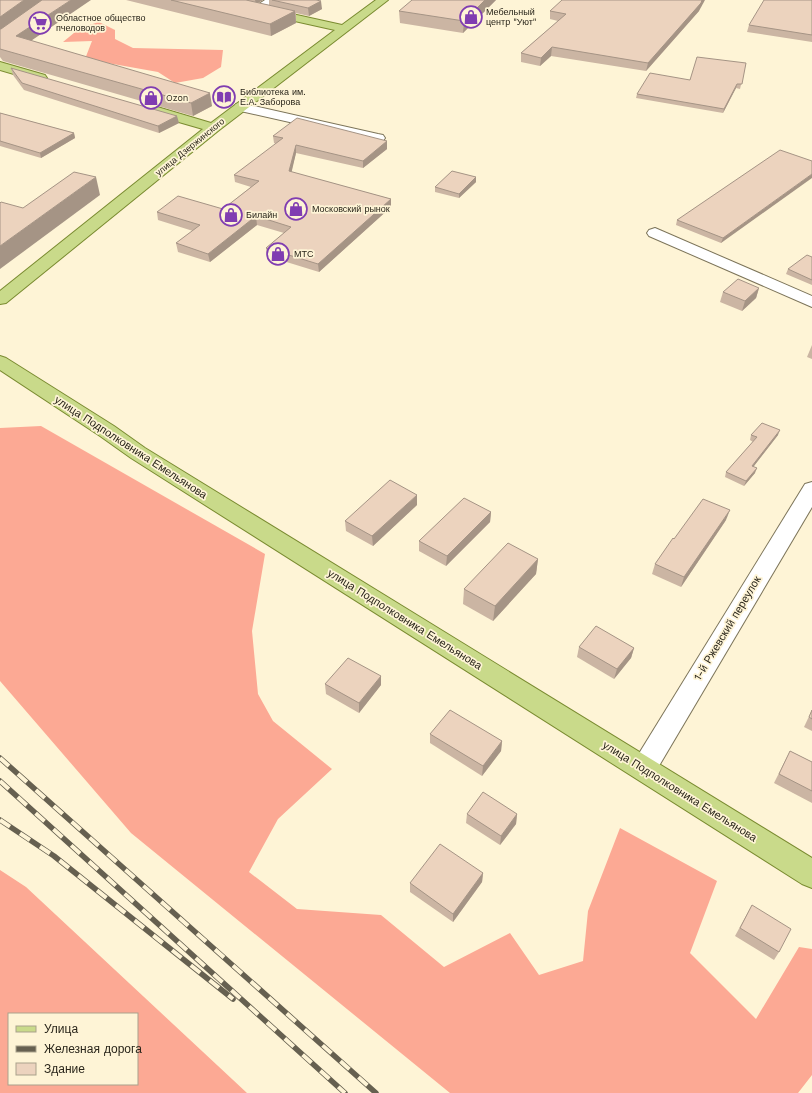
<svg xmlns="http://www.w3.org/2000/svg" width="812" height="1093" font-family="'Work Sans',sans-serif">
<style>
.forest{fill:#fca994;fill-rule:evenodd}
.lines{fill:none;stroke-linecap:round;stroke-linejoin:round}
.minor-casing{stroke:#7c7459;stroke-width:2}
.major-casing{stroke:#7a8b30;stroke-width:2}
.minor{fill:#fff;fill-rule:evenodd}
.major{fill:#c9da8a;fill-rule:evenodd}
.rail-casing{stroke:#666050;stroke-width:5.5}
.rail{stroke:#fef4d6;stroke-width:4;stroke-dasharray:12;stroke-linecap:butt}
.wall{fill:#cbb5a3}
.shaded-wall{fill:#a59485}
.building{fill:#ecd3be;stroke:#a59485}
.labels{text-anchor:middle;stroke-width:3.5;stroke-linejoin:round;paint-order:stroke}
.far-poi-label{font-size:9px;fill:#29251a;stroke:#fef4d6;text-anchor:start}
.far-street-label{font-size:9px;fill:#29251a;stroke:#fef4d6}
.street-label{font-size:11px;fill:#29251a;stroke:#fef4d6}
</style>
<rect width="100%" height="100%" fill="#fef4d6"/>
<g class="forest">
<polygon points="99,22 115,30 115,39 133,48 223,50 221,67 203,78 175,83 158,72 85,59 92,41 63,42 80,28"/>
<polygon points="41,426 265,554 252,631 258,694 273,721 332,769 278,819 249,872 297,909 381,915 444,967 510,933 539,975 583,961 588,911 620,828 717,881 690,953 756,1019 799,947 812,949 812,1075 798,1093 450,1093 131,833 0,681 0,428"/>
<path d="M 0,870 L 26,887 L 247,1093 L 0,1093 ZM 9,1014 L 137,1014 L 137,1084 L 9,1084 Z"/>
</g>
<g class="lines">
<g class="minor-casing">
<g id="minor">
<polygon points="265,0 278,0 260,12 252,12 250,10"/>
<polygon points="241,103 378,134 383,135 385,138 383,141 378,142 236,110 234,107 236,104"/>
<polygon points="655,228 812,296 812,307 649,236 647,233 649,230"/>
<polygon points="812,482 812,507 653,776 644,780 635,776 631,768 635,760 805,484"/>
</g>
</g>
<g class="major-casing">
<g id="major">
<polygon points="209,0 229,0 342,25 376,0 388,0 218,131 6,303 0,304 0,291 203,129 144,112 142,109 144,106 154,106 211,123 335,30 214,3"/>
<polygon points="0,62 45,75 47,78 45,81 41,82 0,70"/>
<polygon points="0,356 6,358 114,426 145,448 812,858 812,888 802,884 131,458 100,436 0,370"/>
</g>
</g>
<use href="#minor" class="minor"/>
<use href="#major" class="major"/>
<g class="rail-casing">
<g id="rail">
<polyline points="0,758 376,1093"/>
<polyline points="0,781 345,1093"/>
<polyline points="0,820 54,856 233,999"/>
</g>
</g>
<use href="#rail" class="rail"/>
</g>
<g class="wall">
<polygon points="0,0 31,41 212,106 193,116 3,61 0,57"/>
<polygon points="126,0 263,0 258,3 269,5 269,0 316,0 322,9 309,16 296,13 296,23 271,36"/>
<polygon points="496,0 463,33 400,23 399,11"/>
<polygon points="812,0 812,42 747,32 749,25"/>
<polygon points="550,11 699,11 646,71 551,56 540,66 521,62 521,53 558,21 550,19"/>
<polygon points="746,63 740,89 736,88 723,113 636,98 637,94 690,80"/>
<polygon points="11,68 179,123 159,133 24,90 13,75"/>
<polygon points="0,113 74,133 75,138 41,158 0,146"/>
<polygon points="273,136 387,141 387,149 363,168 296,153 291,172 391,199 391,207 319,272 267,256 266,248 284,233 257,225 210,262 178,252 176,243 193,231 158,220 157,212 223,209 251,187 235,182 234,175 276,144 274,143"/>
<polygon points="812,161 721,243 676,225 677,220"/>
<polygon points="476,177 476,182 459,198 435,192 435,187"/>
<polygon points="812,257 812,285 786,274 788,269"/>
<polygon points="759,288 756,298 742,311 720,302 723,292"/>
<polygon points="812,345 812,359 807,357"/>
<polygon points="751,435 778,435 754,466 755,473 744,486 725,477 726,472 753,442 750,440"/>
<polygon points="417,505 373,546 346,531 345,521"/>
<polygon points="491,512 490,522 446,566 419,551 419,541"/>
<polygon points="726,520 681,587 652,574 655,564 674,539"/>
<polygon points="538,559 536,574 493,621 463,604 464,589"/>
<polygon points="579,647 634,648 631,658 614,679 577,657"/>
<polygon points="381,676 381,685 359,713 326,694 325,684"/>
<polygon points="812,710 812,731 804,727"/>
<polygon points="430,734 502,741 501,751 482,776 430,743"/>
<polygon points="790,751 812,762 812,803 774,783"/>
<polygon points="467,814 517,814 516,824 500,845 466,823"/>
<polygon points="483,873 482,882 453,922 410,892 410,883"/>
<polygon points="752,905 779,952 774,960 735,936"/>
</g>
<g class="shaded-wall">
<polygon points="24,0 44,0 0,31 0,17"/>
<polygon points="71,0 91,0 19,49 16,36"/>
<polygon points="255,0 263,0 256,4"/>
<polygon points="485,0 496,0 463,33 464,21"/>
<polygon points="702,0 705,0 699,11 646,71 648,63"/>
<polygon points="321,1 322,9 309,16 308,8"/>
<polygon points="295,11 296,23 271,36 270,24"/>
<polygon points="552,47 551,56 540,66 541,58"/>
<polygon points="737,84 736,88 723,113 724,109"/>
<polygon points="210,93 212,106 193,116 191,103"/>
<polygon points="177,116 179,123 159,133 158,126"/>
<polygon points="74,133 75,138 41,158 40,153"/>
<polygon points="387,141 387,149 363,168 363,161"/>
<polygon points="296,145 296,153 290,179 289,171"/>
<polygon points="812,174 812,178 721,243 723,238"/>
<polygon points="96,177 100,195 0,269 0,246"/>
<polygon points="476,177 476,182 459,198 459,194"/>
<polygon points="391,199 391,207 319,272 318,264"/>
<polygon points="256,216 257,225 210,262 208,254"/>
<polygon points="759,288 756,298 742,311 745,301"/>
<polygon points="780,430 778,435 750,471 752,466"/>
<polygon points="757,468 755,473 744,486 746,481"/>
<polygon points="417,495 417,505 373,546 372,536"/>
<polygon points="730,510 726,520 681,587 684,577"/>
<polygon points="491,512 490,522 446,566 447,556"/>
<polygon points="538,559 536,574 493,621 495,606"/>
<polygon points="634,648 631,658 614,679 617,669"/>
<polygon points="381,676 381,685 359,713 359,703"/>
<polygon points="502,741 501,751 482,776 483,766"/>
<polygon points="517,814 516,824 500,845 501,836"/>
<polygon points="483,873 482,882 453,922 453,914"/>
</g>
<g class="building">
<polygon points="0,0 24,0 0,17"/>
<polygon points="42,0 71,0 16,36 210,93 191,103 0,49 0,29 1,29"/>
<polygon points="171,0 246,0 295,11 270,24"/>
<polygon points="272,0 316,0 321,1 308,8"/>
<polygon points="412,0 485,0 464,21 399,11"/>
<polygon points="562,0 702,0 701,3 648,63 552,47 541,58 521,53 566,14 550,11"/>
<polygon points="764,0 812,0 812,35 749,25"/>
<polygon points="697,57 746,63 742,84 737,84 724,109 637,94 650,73 690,80"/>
<polygon points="11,68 177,116 158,126 22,83"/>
<polygon points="0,113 74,133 40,153 0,141"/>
<polygon points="297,118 387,141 363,161 296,145 289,171 391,199 318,264 266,248 291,227 256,216 208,254 176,243 200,225 157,212 178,196 223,209 259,181 234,175 283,138 273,136"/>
<polygon points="780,150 812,161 812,174 723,238 677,220"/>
<polygon points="452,171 476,177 459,194 435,187"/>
<polygon points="74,172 96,177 0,246 0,203 1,202 23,208"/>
<polygon points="807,255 812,257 812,280 788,269"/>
<polygon points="738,279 759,288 745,301 723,292"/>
<polygon points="762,423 780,430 752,466 757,468 746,481 726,472 757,437 751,435"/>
<polygon points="390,480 417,495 372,536 345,521"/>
<polygon points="464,498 491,512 447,556 419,541"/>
<polygon points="703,499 730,510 684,577 655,564 673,538 674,539"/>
<polygon points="508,543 538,559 495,606 464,589"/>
<polygon points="596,626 634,648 617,669 579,647"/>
<polygon points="348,658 381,676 359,703 325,684"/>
<polygon points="450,710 502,741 483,766 430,734"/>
<polygon points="812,710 812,719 809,717"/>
<polygon points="790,751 812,762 812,791 779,774"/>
<polygon points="483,792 517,814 501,836 467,814"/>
<polygon points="440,844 483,873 453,914 410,883"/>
<polygon points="752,905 791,929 779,952 740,928"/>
</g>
<defs>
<g id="shop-ring" transform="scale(1.15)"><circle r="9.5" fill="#fef4d6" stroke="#803db1" stroke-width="1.5"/><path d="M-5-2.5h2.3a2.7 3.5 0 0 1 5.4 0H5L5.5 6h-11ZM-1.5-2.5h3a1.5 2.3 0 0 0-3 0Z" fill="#803db1"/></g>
<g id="supermarket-ring" transform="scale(1.15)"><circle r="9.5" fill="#fef4d6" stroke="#803db1" stroke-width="1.5"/><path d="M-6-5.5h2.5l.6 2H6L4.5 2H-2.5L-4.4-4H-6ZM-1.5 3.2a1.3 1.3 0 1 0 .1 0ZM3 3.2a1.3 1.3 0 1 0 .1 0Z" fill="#803db1"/></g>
<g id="library-ring" transform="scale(1.15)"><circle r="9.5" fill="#fef4d6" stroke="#803db1" stroke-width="1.5"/><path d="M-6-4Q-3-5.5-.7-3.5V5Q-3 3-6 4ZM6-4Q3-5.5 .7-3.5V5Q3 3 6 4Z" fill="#803db1"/></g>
</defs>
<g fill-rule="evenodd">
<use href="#shop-ring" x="471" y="17"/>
<use href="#supermarket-ring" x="40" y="23"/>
<use href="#library-ring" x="224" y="97"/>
<use href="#shop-ring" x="151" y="98"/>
<use href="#shop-ring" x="296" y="209"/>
<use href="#shop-ring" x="231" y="215"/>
<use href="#shop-ring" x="278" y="254"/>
</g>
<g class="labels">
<g class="far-poi-label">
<text x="486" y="15">Мебельный<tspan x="486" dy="10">центр "Уют"</tspan></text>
<text x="56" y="21">Областное общество<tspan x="56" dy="10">пчеловодов</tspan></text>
<text x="240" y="95">Библиотека им.<tspan x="240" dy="10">Е.А. Заборова</tspan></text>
<text x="166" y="101">Ozon</text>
<text x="312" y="212">Московский рынок</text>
<text x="246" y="218">Билайн</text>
<text x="294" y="257">МТС</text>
</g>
<g class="far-street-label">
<text transform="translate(190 147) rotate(-39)" y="3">улица Дзержинского</text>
</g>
<g class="street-label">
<text transform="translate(131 447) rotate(33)" y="4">улица Подполковника Емельянова</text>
<text transform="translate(405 619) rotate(32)" y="4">улица Подполковника Емельянова</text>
<text transform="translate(727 628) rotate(-59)" y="4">1-й Ржевский переулок</text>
<text transform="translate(680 791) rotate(32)" y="4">улица Подполковника Емельянова</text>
</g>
</g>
<rect x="8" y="1013" width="130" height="72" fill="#fef4d6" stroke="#a9a18b"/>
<rect x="16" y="1026" width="20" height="6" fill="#c9da8a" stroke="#a9a18b"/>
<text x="44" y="1033" font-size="12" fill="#29251a">Улица</text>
<rect x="16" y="1046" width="20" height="6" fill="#666050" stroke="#a9a18b"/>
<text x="44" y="1053" font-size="12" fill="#29251a">Железная дорога</text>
<rect x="16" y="1063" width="20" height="12" fill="#ecd3be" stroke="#a9a18b"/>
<text x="44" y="1073" font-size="12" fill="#29251a">Здание</text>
</svg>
